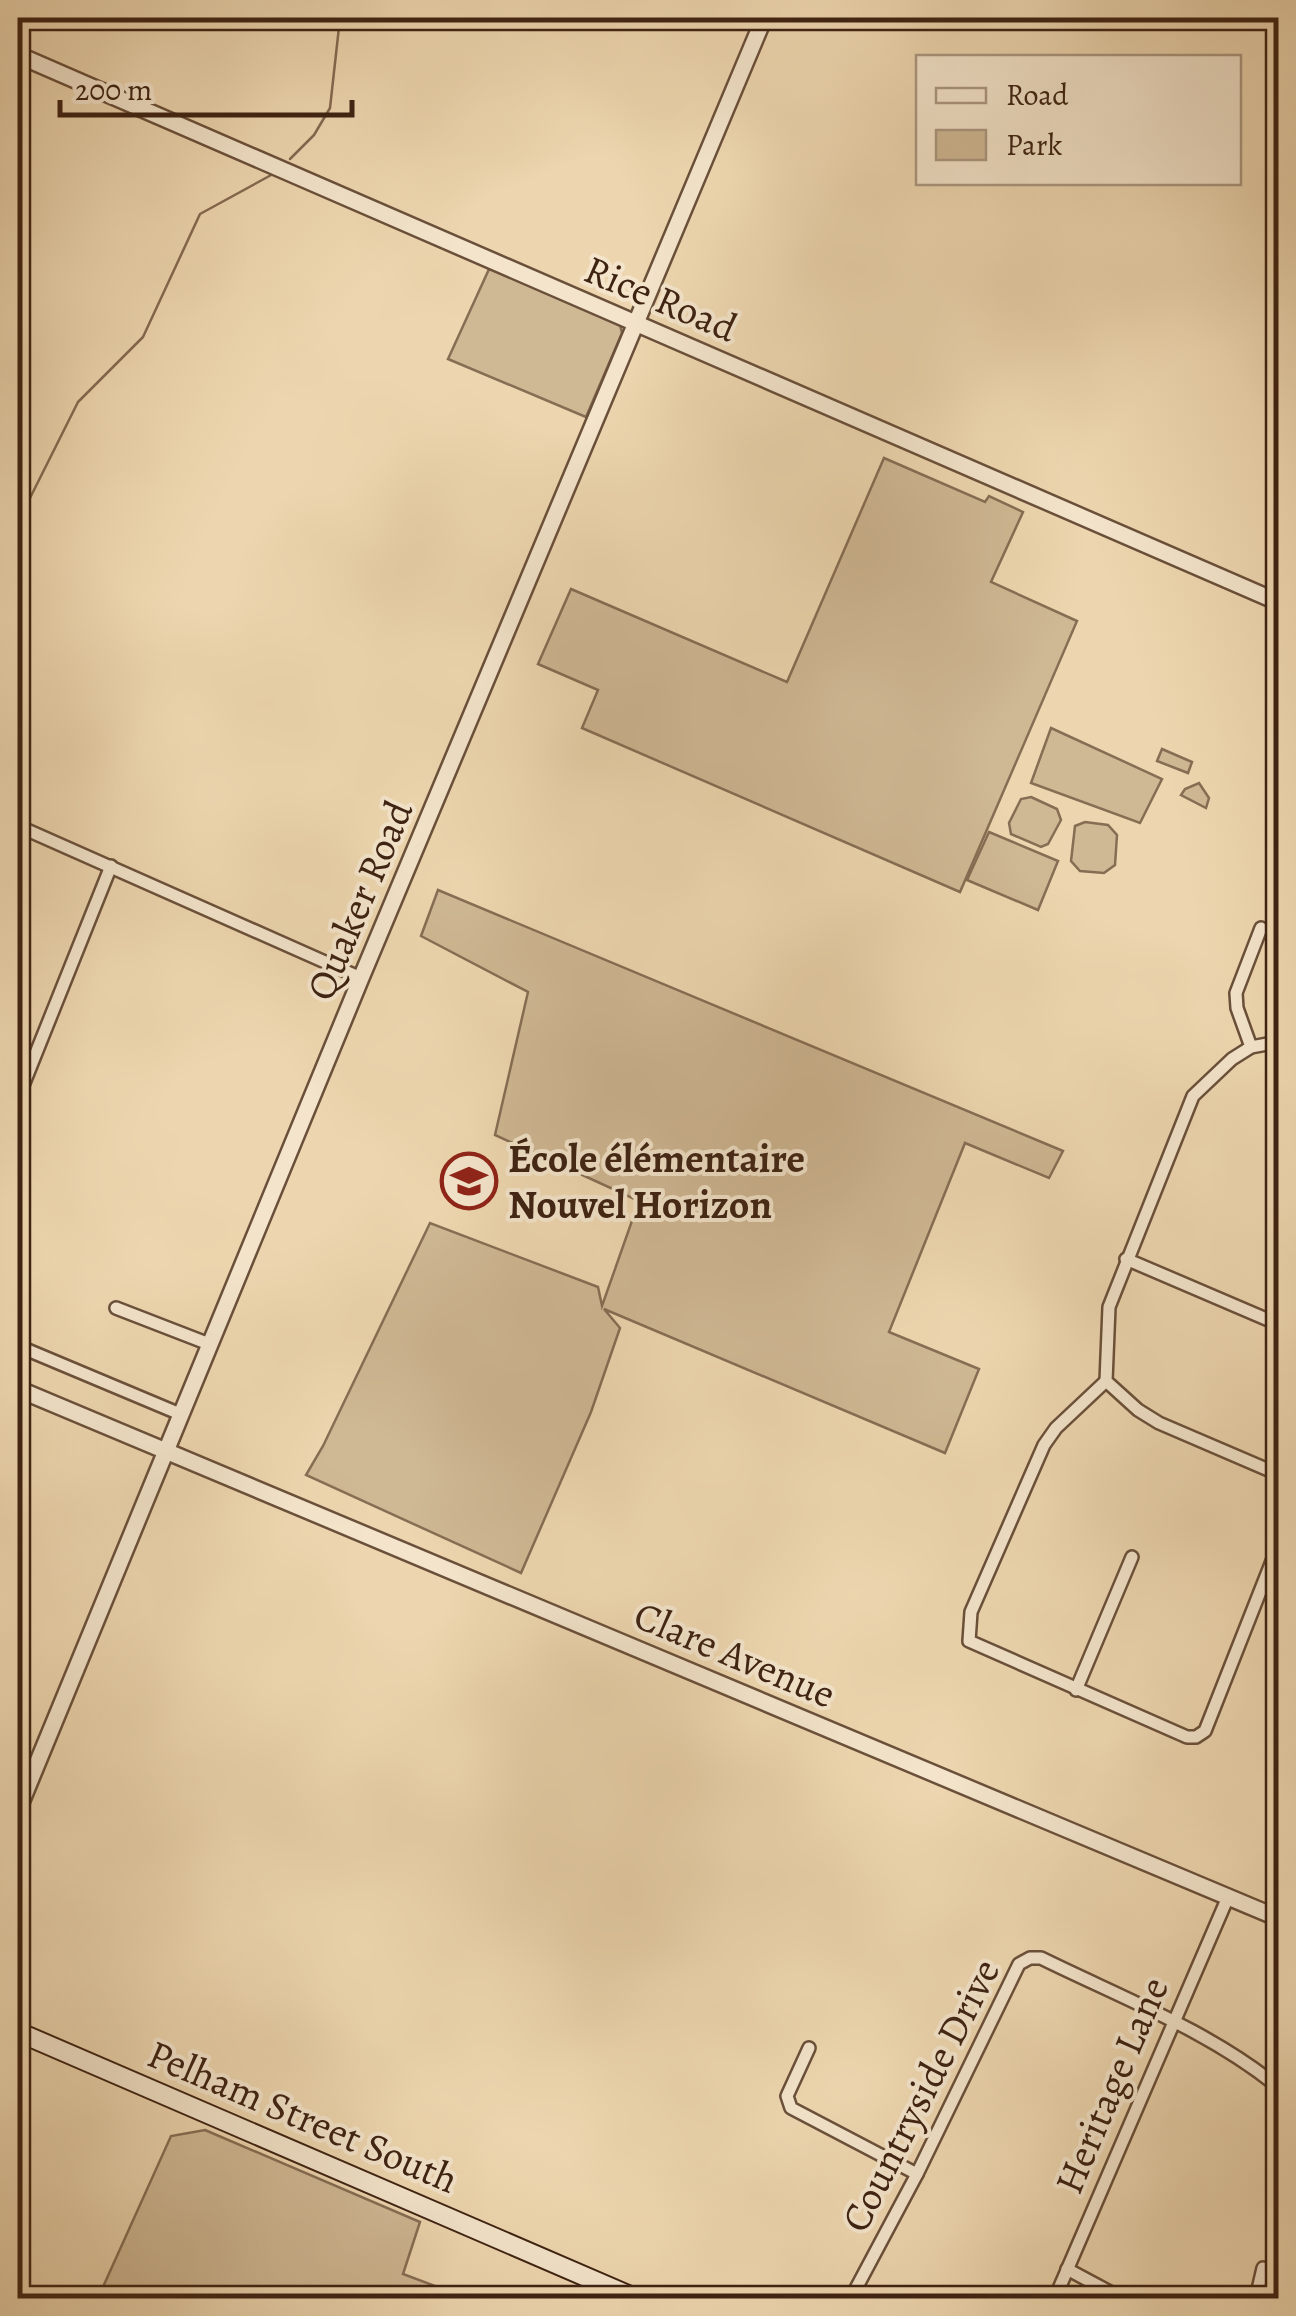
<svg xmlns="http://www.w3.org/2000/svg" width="1296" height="2316" font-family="Alegreya,serif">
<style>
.green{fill:#cfb894;stroke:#866e54;stroke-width:2.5}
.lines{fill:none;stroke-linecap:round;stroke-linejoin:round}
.stream{stroke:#846a51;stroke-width:2.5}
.minor-casing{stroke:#6a503a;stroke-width:16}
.tertiary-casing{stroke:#6a503a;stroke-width:20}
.secondary-casing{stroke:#3e2313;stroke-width:22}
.minor{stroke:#f3e4cb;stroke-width:11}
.tertiary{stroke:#f3e4cb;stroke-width:15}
.secondary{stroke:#f3e4cb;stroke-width:18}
.labels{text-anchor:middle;stroke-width:8;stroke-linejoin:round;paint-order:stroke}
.street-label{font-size:40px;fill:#3e2313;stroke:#f3e4cb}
.poi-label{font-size:40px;font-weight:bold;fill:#3e2313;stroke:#f3e4cb;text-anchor:start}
</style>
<rect width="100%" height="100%" fill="#edd6af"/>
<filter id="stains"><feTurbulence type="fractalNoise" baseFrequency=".002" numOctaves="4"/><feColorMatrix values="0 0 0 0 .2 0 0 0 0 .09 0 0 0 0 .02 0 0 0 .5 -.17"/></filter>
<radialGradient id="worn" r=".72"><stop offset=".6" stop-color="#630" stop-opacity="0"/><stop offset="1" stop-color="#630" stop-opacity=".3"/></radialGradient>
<g class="green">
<polygon points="490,267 620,325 622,333 586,417 448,359"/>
<polygon points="884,458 985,502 989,496 1023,512 991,582 1077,621 960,892 582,728 598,690 538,664 571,589 787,682"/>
<polygon points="1051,728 1162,779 1140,823 1031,783"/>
<polygon points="1162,749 1192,762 1188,773 1157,761"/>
<polygon points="1199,783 1209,798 1206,808 1181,795 1185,789"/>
<polygon points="1031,797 1057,809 1061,820 1048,844 1041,847 1011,834 1009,823 1021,799"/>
<polygon points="1085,822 1108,825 1117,835 1115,865 1104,873 1080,871 1071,861 1075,826"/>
<polygon points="989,832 1058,861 1038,910 967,880"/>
<polygon points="438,890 1063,1151 1049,1178 965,1143 889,1332 979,1369 945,1453 604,1309 620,1328 591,1412 521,1573 306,1475 323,1446 430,1223 598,1287 602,1306 639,1201 495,1135 528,992 421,936"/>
<polygon points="205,2130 420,2222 403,2274 467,2298 98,2298 171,2136"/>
</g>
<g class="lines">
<g class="stream">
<polyline points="290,159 314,135 330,108 340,18"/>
<polyline points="18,514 29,500 78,402 143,337 200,214 273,174"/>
</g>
<g class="minor-casing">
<g id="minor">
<polyline points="18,826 361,978"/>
<polyline points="1278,1042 1251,1047 1232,1059 1193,1096 1109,1307 1106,1381 1138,1410 1159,1423 1278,1474"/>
<polyline points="1251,1047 1237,1008 1236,993 1261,928"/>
<polyline points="18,1098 111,866"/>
<polyline points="1126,1259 1278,1324"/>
<polyline points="116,1308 209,1344"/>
<polyline points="18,1346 180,1414"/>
<polyline points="1106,1381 1056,1428 1044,1445 971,1612 969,1641 1187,1737 1196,1737 1205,1731 1278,1546"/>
<polyline points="1076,1690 1132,1557"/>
<polyline points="809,2048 787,2096 791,2108 917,2174"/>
<polyline points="1067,2269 1121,2298"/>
<path d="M 851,2298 L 917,2174 L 1019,1964 L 1030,1958 L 1041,1958 C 1120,1997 1210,2031 1278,2087"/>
<polyline points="1055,2298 1228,1897"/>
<polyline points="1256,2298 1263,2268"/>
</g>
</g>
<g class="tertiary-casing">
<g id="tertiary">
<polyline points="18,55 1278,602"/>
<polyline points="18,1389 1278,1918"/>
<polyline points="18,1810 361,978 764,18"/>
</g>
</g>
<g class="secondary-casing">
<polyline id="secondary" points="18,2032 635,2298"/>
</g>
<use href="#minor" class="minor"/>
<use href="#tertiary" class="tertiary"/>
<use href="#secondary" class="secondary"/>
</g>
<defs>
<g id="school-ring" transform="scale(2.875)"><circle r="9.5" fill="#f3e4cb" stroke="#8f2418" stroke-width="1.5"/><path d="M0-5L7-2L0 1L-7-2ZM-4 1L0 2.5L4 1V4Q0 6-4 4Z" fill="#8f2418"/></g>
</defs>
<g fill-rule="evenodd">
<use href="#school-ring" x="469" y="1181"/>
</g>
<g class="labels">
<g class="street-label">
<text transform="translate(661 298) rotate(23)" y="14">Rice Road</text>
<text transform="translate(359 900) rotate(-67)" y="14">Quaker Road</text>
<text transform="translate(735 1654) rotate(23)" y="14">Clare Avenue</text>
<text transform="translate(1111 2085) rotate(-67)" y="14">Heritage Lane</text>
<text transform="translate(920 2095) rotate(-63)" y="14">Countryside Drive</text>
<text transform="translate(303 2116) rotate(23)" y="14">Pelham Street South</text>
</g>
<g class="poi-label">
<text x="508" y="1172">École élémentaire<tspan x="508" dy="46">Nouvel Horizon</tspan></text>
</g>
</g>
<rect width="1296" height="2316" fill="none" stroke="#edd6af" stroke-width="60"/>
<rect x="20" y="20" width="1256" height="2276" fill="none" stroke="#3e2313" stroke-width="5"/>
<rect x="30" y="30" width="1236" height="2256" fill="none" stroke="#3e2313" stroke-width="2.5"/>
<rect x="916" y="55" width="325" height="130" fill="#f3e4cb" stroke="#ab9781" stroke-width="2.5"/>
<rect x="936" y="88" width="50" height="15" fill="#f3e4cb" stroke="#ab9781" stroke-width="2.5"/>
<text x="1006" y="105" font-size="30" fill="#3e2313">Road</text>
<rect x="936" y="130" width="50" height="30" fill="#cfb894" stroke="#ab9781" stroke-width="2.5"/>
<text x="1006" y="155" font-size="30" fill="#3e2313">Park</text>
<path d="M60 100v15h292v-15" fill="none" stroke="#3e2313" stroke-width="5"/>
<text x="75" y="100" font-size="30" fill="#3e2313" stroke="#f3e4cb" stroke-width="8" paint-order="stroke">200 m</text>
<rect width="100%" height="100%" filter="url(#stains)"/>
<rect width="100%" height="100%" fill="url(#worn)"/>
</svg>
